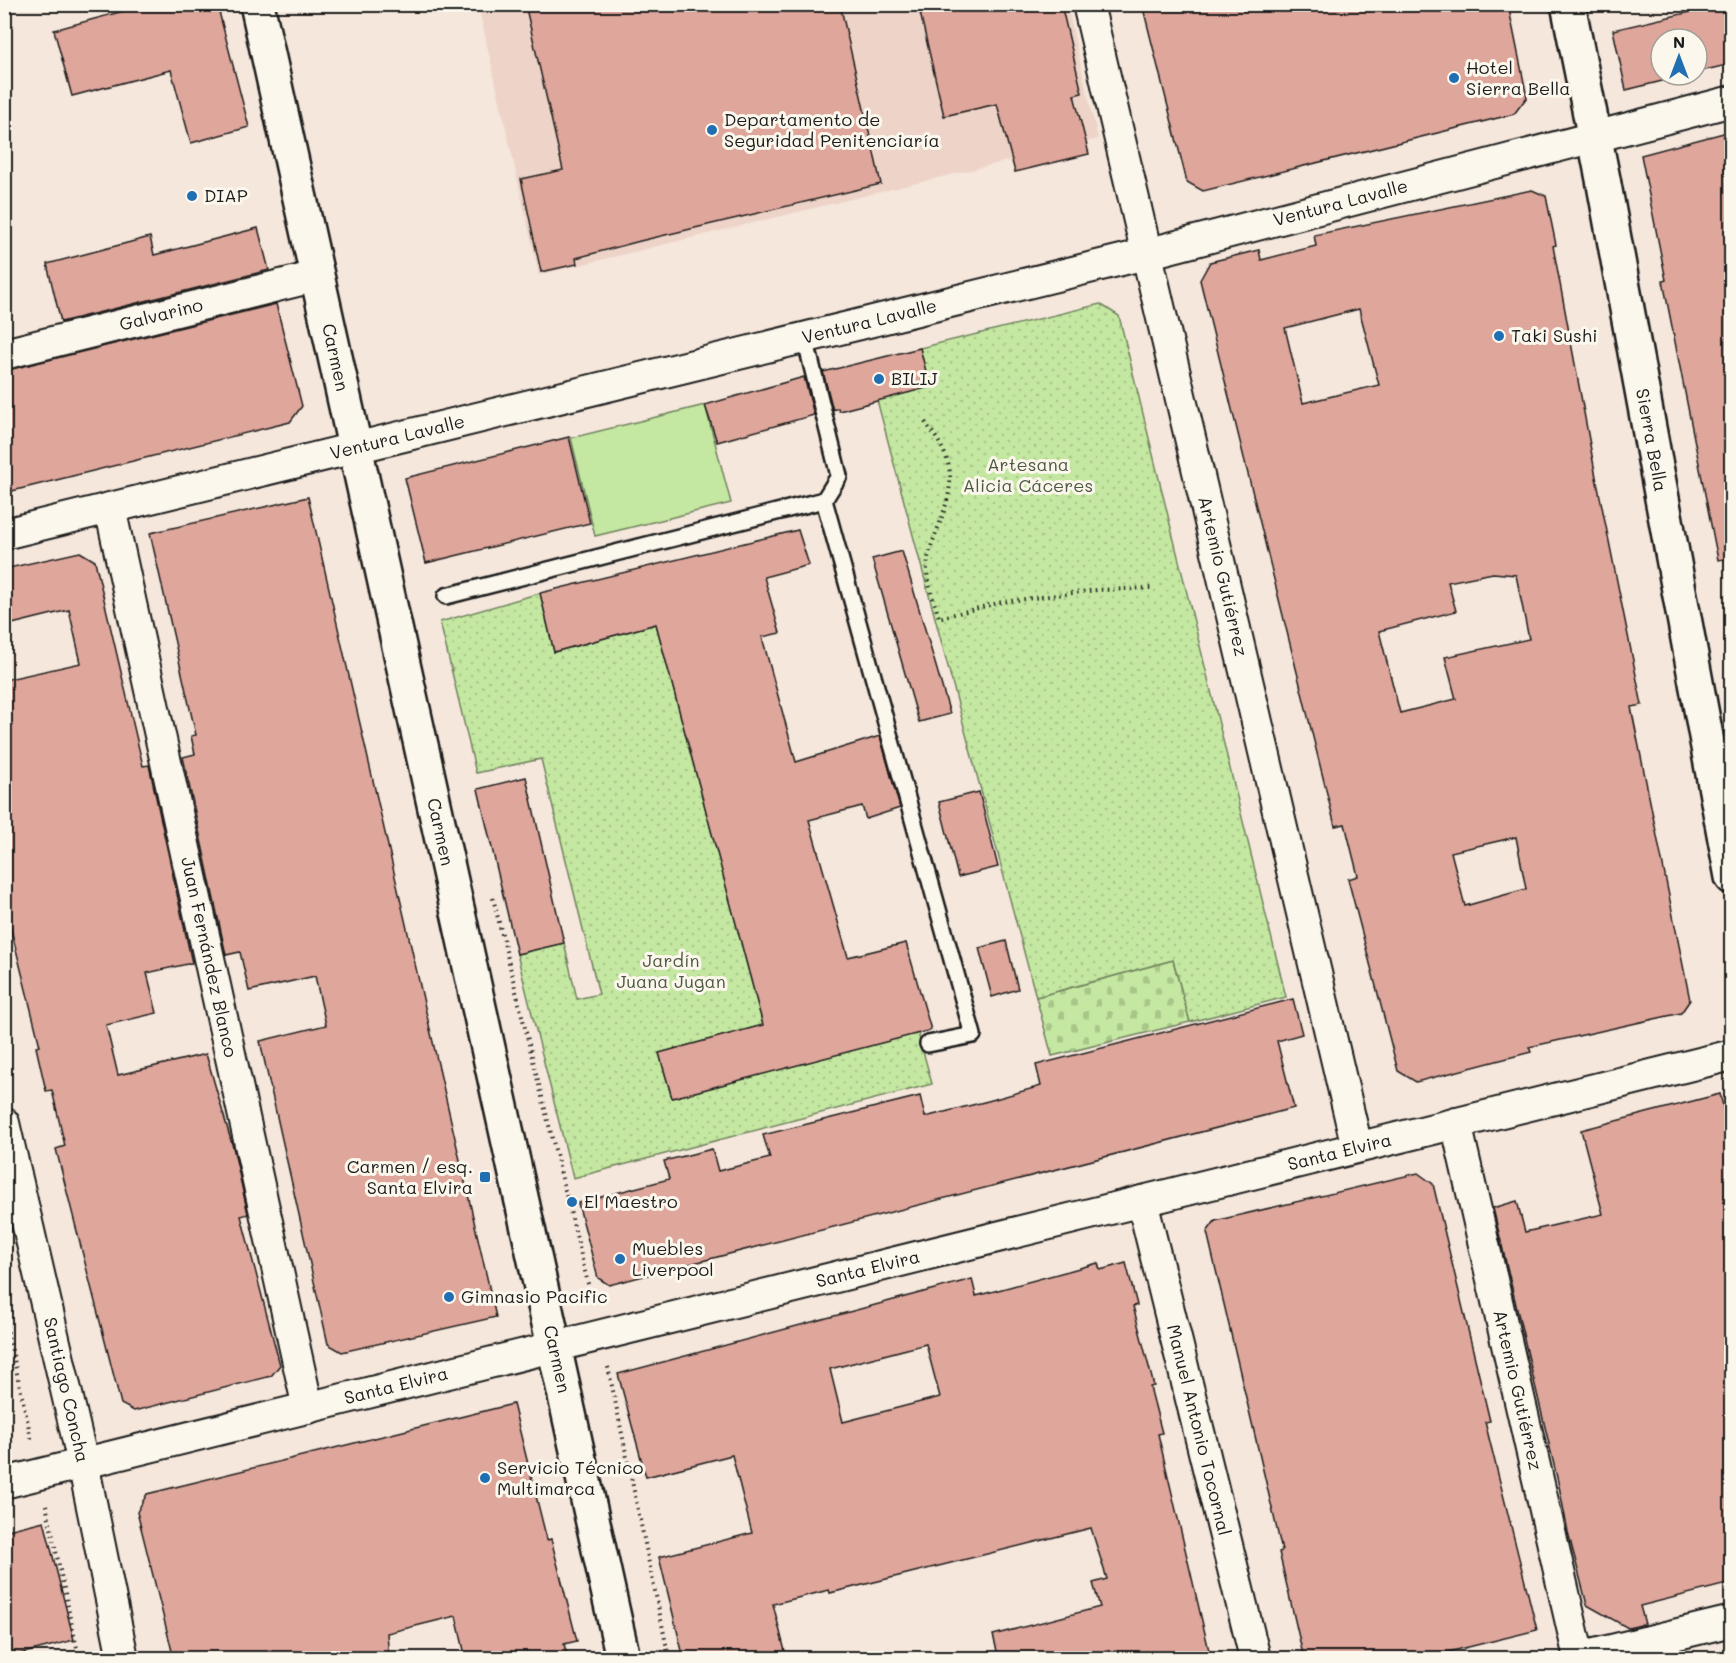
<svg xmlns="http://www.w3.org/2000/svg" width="1736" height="1663" font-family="Mali,sans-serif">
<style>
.built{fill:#eed4c8}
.green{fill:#c4e8a1;stroke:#70825e;stroke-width:1.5}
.cemetery{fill:url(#cemetery-stones);stroke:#70825e;stroke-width:1.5}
.park{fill:url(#park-dots);stroke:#70825e;stroke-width:1.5}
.building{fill:#dfa69b;stroke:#1c1c1c;stroke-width:1.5;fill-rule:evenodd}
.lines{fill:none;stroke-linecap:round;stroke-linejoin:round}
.lane-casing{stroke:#1c1c1c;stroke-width:20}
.street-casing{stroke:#1c1c1c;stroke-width:34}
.secondary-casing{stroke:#1c1c1c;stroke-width:38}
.path{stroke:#1c1c1c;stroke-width:4;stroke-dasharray:1.5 4.5;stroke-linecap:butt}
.lane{stroke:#fbf7ec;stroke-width:15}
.street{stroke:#fbf7ec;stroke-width:30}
.secondary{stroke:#fbf7ec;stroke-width:33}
.poi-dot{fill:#1f6fb2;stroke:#fbf7ec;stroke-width:2}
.labels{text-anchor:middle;stroke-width:6;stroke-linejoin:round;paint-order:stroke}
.poi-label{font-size:18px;fill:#1c1c1c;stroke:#fbf7ec;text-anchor:start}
.street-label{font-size:18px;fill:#1c1c1c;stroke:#fbf7ec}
.park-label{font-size:18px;fill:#4e5944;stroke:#fbf7ec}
</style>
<defs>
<pattern id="cemetery-stones" width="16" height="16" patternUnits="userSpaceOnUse" patternTransform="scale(1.5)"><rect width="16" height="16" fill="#c4e8a1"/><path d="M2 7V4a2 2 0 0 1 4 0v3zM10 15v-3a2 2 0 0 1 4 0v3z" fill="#a8c68a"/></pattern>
<pattern id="park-dots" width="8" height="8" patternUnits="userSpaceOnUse" patternTransform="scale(1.5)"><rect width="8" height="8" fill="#c4e8a1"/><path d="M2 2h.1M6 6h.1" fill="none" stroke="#a8c68a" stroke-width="1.8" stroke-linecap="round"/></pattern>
</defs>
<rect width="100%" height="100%" fill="#f5e7dc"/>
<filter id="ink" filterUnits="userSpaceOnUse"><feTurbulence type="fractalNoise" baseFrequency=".0167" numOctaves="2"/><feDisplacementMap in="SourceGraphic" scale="12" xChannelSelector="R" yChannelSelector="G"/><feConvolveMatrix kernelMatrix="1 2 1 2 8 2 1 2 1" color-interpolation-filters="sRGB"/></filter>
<g filter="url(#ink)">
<polygon class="built" points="478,5 1067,5 1098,139 539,275"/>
<polygon class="green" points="705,405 731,503 595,536 571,438"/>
<polygon class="cemetery" points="1173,960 1190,1022 1052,1056 1036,997"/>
<g class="park">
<polygon points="1100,304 1119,316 1286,997 1190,1022 1173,960 1036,997 877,400 929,387 920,348"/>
<polygon points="540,593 554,652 656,624 763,1025 659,1053 672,1098 918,1033 932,1084 573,1178 517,954 564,943 577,999 599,994 541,759 476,773 440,622"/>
</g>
<g class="building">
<polygon points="149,4 217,4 249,127 191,143 171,70 72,96 54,30"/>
<polygon points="525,4 840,4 881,184 640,241 576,258 577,264 541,272 521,179 563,170"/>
<polygon points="918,4 1061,4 1082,93 1074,95 1089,154 1015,172 997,104 944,116"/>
<polygon points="1142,4 1508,4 1527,97 1514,114 1203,191 1187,182"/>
<polygon points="1697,4 1731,4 1731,64 1697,72 1697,39 1661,39 1661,75 1686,75 1626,90 1613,30 1699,10"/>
<polygon points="1731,131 1731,558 1718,560 1663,281 1666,280 1641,155"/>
<path d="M 1532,190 L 1546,196 L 1556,245 L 1553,246 L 1596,477 L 1642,705 L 1631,707 L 1690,1000 L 1681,1013 L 1529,1047 L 1531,1052 L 1416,1082 L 1398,1071 L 1348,879 L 1358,876 L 1345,824 L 1335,826 L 1200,280 L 1210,262 L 1259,250 L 1261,260 L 1316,246 L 1314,235 ZM 1359,309 L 1379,385 L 1303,403 L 1285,328 ZM 1493,573 L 1516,575 L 1529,639 L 1445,657 L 1456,699 L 1400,713 L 1379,631 L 1456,611 L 1448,582 ZM 1516,837 L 1526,889 L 1465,906 L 1451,852 Z"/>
<polygon points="258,228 269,270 61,322 47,264 150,237 154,255"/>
<polygon points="276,304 302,406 290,422 4,493 4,371"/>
<polygon points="920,348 930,387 839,411 838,408 833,410 823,372"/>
<polygon points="804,377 814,415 717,442 705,405"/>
<polygon points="569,437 590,523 426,563 405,478"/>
<polygon points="308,497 496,1317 342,1352 328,1344 260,1041 326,1025 315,976 249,991 240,952 226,955 183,757 195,754 191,736 196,735 150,533"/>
<polygon points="798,530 809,565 764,577 780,633 762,637 796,762 880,736 900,808 866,819 862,806 809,820 848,957 906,943 931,1030 672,1098 659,1053 763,1025 656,624 554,652 540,593"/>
<polygon points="902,551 950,714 919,722 872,559"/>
<polygon points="80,552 95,561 143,766 149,765 192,963 147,973 157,1013 106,1025 118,1075 206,1054 234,1151 248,1214 241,1216 280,1365 271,1376 134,1411 121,1404 56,1149 65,1146 52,1090 46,1091 36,1047 40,1046 4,901 4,680 81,663 69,610 4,626 4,569"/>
<polygon points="526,777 564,943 517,954 478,789"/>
<polygon points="979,792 998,867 958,877 939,802"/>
<polygon points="1006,941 1018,989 992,997 979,948"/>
<polygon points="1293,999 1302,1034 1277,1041 1294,1108 609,1285 598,1278 578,1203 669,1179 664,1161 712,1149 718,1171 770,1158 763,1135 920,1096 925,1117 988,1101 1041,1086 1036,1065"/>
<polygon points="1720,1094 1731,1138 1731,1528 1725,1530 1731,1554 1731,1583 1640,1606 1645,1624 1628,1628 1587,1605 1568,1532 1559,1486 1493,1208 1517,1201 1525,1232 1603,1214 1581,1130"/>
<polygon points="1418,1173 1433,1184 1490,1421 1485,1422 1537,1630 1420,1659 1304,1659 1279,1552 1282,1551 1264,1474 1207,1232 1215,1221"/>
<path d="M 1098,1263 L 1100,1270 L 1126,1263 L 1137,1305 L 1133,1306 L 1154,1386 L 1150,1387 L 1162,1433 L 1158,1434 L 1211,1659 L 999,1659 L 993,1635 L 1100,1607 L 1093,1583 L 1107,1579 L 1091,1528 L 830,1593 L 829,1590 L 773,1604 L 787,1659 L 684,1659 L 659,1557 L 752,1533 L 732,1455 L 646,1477 L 618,1374 L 972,1279 L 976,1296 ZM 926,1344 L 940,1397 L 843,1422 L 830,1369 Z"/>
<polygon points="513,1404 547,1540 551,1539 577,1641 564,1644 568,1659 466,1659 456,1616 387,1633 389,1659 174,1659 137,1512 147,1494"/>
<polygon points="44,1521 74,1640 4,1658 4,1531"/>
</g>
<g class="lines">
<g class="lane-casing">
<g id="lane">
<polyline points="824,500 973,1035 928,1044"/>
<polyline points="446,596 824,500 839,476 805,338"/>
</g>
</g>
<g class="street-casing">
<g id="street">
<path id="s1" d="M 1088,4 L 1357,1147"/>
<path id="s2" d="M 4,354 L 317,276"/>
<path id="s3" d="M 110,508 L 308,1408"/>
<path id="s4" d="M 4,534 L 1146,254 L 1732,101"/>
<path id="s5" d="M 4,1123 L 83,1463 L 123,1658"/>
<path id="s6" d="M 1456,1123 L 1579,1658"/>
<path id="s7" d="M 1142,1201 L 1255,1658"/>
<path id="s8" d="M 4,1483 L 1732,1055"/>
<polyline points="1578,1658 1732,1621"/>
</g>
</g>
<g class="secondary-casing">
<g id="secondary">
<path id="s9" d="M 257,4 L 623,1658"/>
<path id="s10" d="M 1568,4 L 1603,179 L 1732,877"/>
</g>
</g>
<g class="path">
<path d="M 925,422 C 958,465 955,484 936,533 C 932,544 927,556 927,568 C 927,584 935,603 939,618 L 1002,602 L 1097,590 L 1152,588"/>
<polyline points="493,898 593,1304"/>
<polyline points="4,1314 32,1442"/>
<polyline points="608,1367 669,1658"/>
<polyline points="46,1505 79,1658"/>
</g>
<use href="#lane" class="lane"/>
<use href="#street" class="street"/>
<use href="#secondary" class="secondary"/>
</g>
</g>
<g class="poi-dot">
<circle cx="1454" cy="78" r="6"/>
<circle cx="712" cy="130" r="6"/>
<circle cx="192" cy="196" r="6"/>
<circle cx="1499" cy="336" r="6"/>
<circle cx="879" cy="379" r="6"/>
<rect x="479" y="1171" width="12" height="12" rx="3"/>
<circle cx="572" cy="1202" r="6"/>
<circle cx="620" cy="1259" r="6"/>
<circle cx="449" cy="1297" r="6"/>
<circle cx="485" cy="1478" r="6"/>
</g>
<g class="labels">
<g class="poi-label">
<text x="1466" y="74">Hotel<tspan x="1466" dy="21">Sierra Bella</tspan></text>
<text x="724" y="126">Departamento de<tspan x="724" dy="21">Seguridad Penitenciaría</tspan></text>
<text x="204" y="202">DIAP</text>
<text x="1511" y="342">Taki Sushi</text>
<text x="891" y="385">BILIJ</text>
<text x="473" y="1173" text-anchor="end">Carmen / esq.<tspan x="473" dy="21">Santa Elvira</tspan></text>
<text x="584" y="1208">El Maestro</text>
<text x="632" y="1255">Muebles<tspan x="632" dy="21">Liverpool</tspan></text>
<text x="461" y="1303">Gimnasio Pacific</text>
<text x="497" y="1474">Servicio Técnico<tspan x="497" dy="21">Multimarca</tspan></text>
</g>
<g class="street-label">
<text dy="6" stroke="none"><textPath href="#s4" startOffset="1377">Ventura Lavalle</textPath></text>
<text dy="6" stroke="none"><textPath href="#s2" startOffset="162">Galvarino</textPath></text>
<text dy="6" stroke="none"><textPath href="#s4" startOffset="891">Ventura Lavalle</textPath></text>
<text dy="6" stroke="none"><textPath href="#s9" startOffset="362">Carmen</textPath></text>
<text dy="6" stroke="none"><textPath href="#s4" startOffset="405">Ventura Lavalle</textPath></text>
<text dy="6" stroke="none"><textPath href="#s10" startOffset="444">Sierra Bella</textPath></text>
<text dy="6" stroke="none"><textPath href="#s1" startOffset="588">Artemio Gutiérrez</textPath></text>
<text dy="6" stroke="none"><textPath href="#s9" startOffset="848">Carmen</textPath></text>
<text dy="6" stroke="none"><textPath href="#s3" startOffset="460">Juan Fernández Blanco</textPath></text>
<text dy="6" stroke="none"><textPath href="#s8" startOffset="1376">Santa Elvira</textPath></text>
<text dy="6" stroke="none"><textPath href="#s8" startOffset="890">Santa Elvira</textPath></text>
<text dy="6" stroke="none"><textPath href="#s9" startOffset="1388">Carmen</textPath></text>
<text dy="6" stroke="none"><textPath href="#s8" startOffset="404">Santa Elvira</textPath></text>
<text dy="6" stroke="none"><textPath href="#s5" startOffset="274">Santiago Concha</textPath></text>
<text dy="6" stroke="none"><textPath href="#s6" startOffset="274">Artemio Gutiérrez</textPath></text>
<text dy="6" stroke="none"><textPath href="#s7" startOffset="236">Manuel Antonio Tocornal</textPath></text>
</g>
<g class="park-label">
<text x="1028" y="471">Artesana<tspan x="1028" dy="21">Alicia Cáceres</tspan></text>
<text x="671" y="967">Jardín<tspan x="671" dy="21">Juana Jugan</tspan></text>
</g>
</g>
<rect width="1736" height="1663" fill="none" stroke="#fbf7ec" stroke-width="24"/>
<rect x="12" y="12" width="1712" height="1639" fill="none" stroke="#1c1c1c" stroke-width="2" filter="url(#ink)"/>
<g transform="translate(1679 57)"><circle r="28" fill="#fbf7ec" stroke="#a29f99" stroke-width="1.5"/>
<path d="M0-4.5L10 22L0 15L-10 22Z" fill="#1f6fb2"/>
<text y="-9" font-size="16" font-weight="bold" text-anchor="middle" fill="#1c1c1c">N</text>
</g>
</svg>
